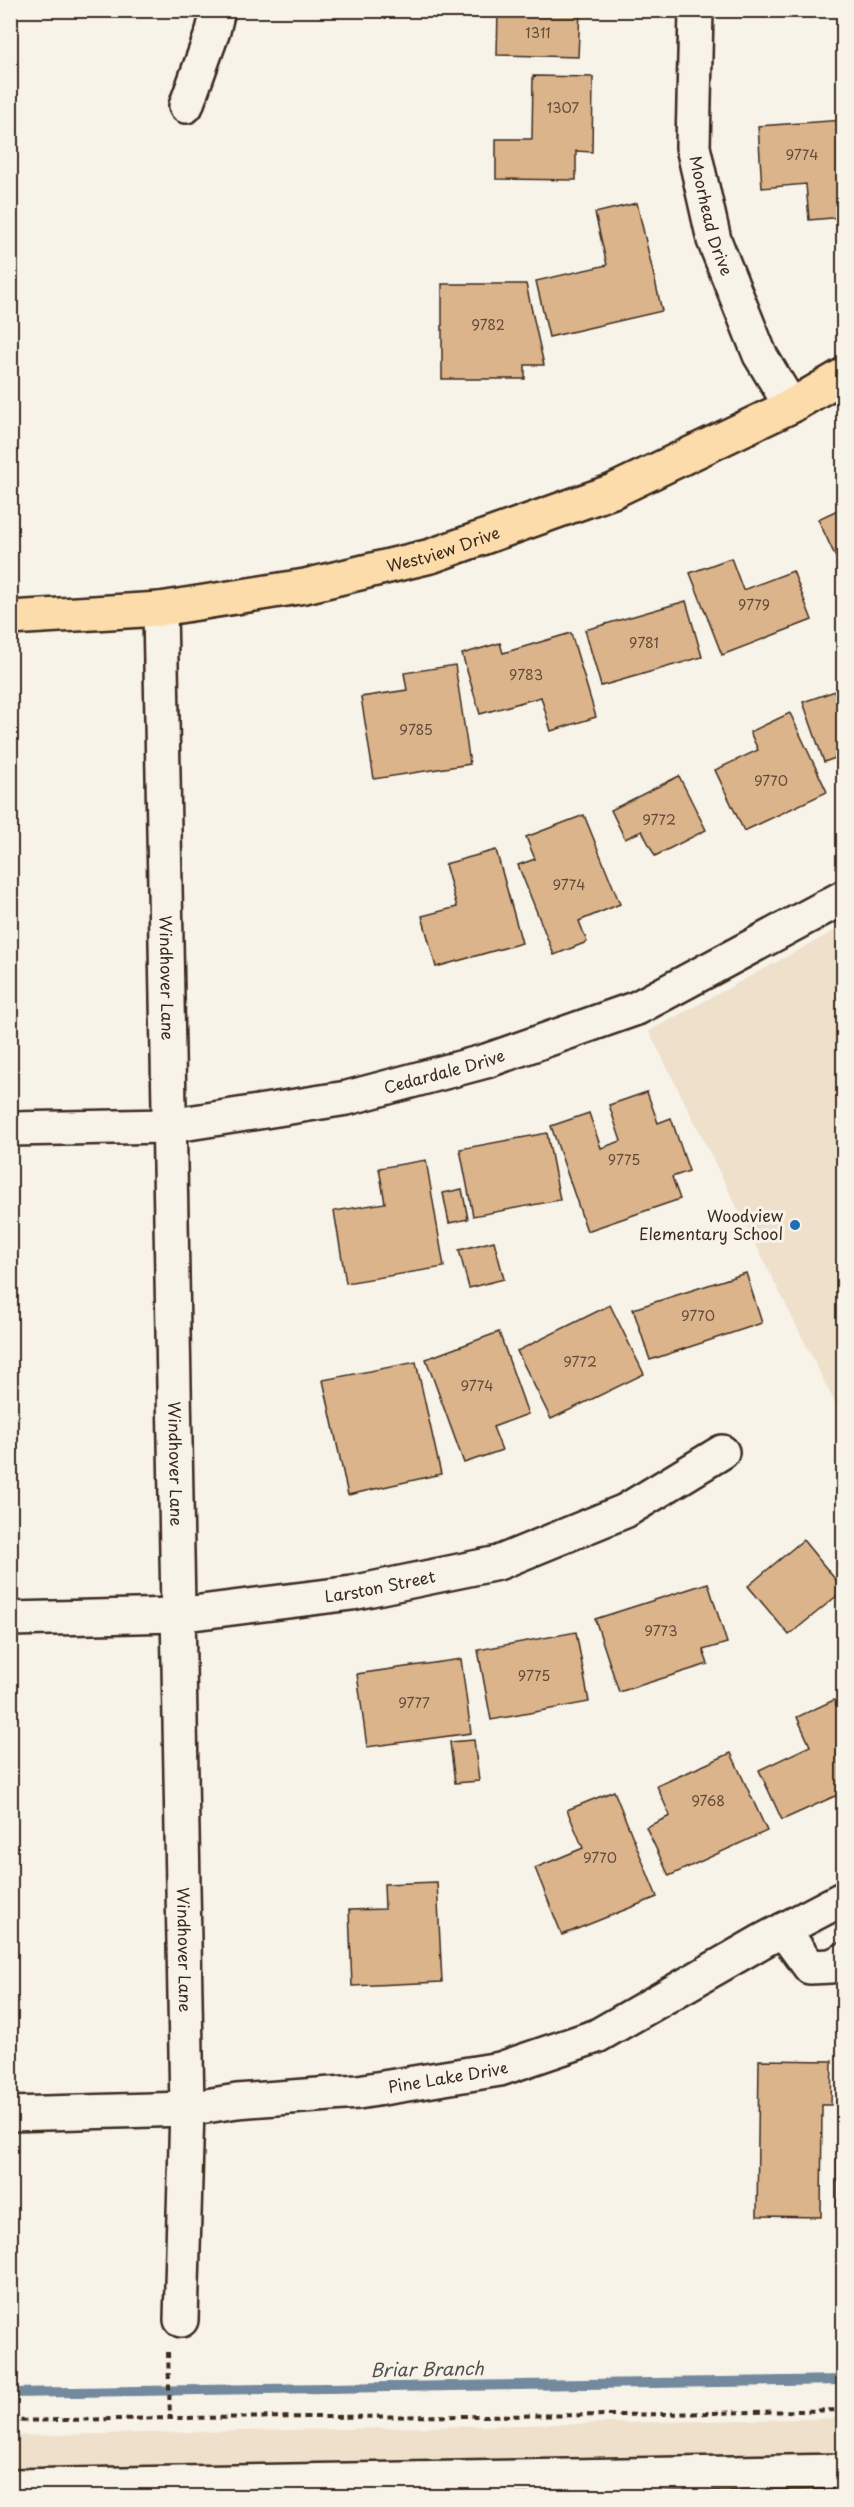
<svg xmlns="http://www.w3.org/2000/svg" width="854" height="2507" font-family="'Playpen Sans',sans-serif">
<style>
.built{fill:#efe0cc}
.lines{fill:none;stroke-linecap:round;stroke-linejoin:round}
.stream{stroke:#72899e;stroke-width:10}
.building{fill:#dbb48c;stroke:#3b2a1e;stroke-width:1.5}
.minor-casing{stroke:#3b2a1e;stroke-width:38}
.major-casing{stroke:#3b2a1e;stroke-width:38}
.path{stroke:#3b2a1e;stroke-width:4;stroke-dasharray:6 4.5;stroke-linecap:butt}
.minor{stroke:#f7f3e8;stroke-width:33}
.major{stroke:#fddcac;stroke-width:33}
.poi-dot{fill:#1f6fb2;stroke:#f7f3e8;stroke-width:2}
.labels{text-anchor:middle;stroke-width:6;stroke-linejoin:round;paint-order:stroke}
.number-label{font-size:14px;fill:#634c3a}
.street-label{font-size:16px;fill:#3b2a1e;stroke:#f7f3e8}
.poi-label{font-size:16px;fill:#3b2a1e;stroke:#f7f3e8;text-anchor:end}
.water-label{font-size:18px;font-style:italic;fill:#525253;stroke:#f7f3e8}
</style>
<rect width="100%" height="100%" fill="#f7f3e8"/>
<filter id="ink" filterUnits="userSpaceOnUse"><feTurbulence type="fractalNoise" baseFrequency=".0167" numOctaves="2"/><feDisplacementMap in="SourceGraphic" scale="12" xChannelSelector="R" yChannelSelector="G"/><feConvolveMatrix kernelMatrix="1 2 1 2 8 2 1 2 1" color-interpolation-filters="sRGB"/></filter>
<g filter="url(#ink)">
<g class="built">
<polygon points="843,926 843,1419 649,1031"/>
<polygon points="843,2418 843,2496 11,2496 10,2436"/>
</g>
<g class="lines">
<polyline class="stream" points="10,2393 844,2380"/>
</g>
<g class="building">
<polygon points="498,10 580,10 578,57 497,55"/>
<polygon points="533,76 593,77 592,152 576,151 576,180 496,179 496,139 532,139"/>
<polygon points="844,120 844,217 809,220 806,184 762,188 758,126"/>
<polygon points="637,203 662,311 549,337 536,281 607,265 595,213"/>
<polygon points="442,284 526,284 544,365 525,365 525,379 442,379"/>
<polygon points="844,507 844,575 818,519"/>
<polygon points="731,558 743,590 793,571 812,620 722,655 690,573"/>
<polygon points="686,601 702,657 601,686 585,630"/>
<polygon points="571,633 596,717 551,731 541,697 480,714 462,654 500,643 503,653"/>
<polygon points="455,665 470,764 374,779 361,697 407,690 404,673"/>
<polygon points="844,688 844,755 824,762 803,702"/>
<polygon points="790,713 827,792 744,831 715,770 758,750 750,732"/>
<polygon points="679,776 706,830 655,856 642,831 625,839 611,810"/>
<polygon points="584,815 620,904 579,921 587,942 554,955 518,865 535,859 526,837"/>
<polygon points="496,850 522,943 436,967 422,916 457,907 445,864"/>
<polygon points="647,1092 658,1123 671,1118 689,1171 672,1177 680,1199 587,1231 551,1126 589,1113 601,1148 621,1141 609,1105"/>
<polygon points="547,1133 560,1200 473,1216 460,1149"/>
<polygon points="426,1160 444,1267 346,1283 334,1211 385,1203 379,1168"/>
<polygon points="462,1189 468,1219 449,1223 443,1193"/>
<polygon points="494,1241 504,1279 469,1288 459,1250"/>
<polygon points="746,1273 762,1323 650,1360 633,1309"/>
<polygon points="610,1305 644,1374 551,1419 517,1351"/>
<polygon points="499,1332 528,1414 493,1427 502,1450 464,1463 426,1359"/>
<polygon points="416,1362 441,1474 348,1495 323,1380"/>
<polygon points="803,1540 844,1590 789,1635 748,1586"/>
<polygon points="708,1583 727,1643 703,1650 708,1664 619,1692 595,1619"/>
<polygon points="576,1632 589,1702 491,1720 478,1650"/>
<polygon points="461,1659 471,1733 367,1747 357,1674"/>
<polygon points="834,1700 844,1720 844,1792 782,1820 759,1770 810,1746 797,1717"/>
<polygon points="474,1740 479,1781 455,1783 450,1742"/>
<polygon points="731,1753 767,1831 669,1876 646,1827 670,1816 657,1786"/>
<polygon points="614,1791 657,1897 562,1935 535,1868 583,1848 567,1810"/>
<polygon points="437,1882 442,1982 352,1986 349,1910 385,1909 384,1884"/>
<polygon points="759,2060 832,2061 831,2105 822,2105 821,2217 757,2216"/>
<polygon points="837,2158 844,2158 844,2213 837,2214"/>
</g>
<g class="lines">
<g class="minor-casing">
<g id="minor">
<path id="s1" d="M 696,10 L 693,147 L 714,240 L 760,355 L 791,406"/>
<polyline points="186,106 213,31 218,10"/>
<path id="s2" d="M 160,609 L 187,2109 L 181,2320"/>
<path id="s3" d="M 10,1129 L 169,1126 L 347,1098 L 486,1061 L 637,1008 L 844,897"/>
<path id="s4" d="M 10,1619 L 177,1615 L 352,1593 L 498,1563 L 625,1511 L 722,1452"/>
<polyline points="783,1930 810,1967 831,1966 844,1960"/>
<path id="s5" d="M 10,2114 L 187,2109 L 237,2101 L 358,2092 L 500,2069 L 597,2036 L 764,1940 L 844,1898"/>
<polyline points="10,2486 844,2471"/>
</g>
</g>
<g class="major-casing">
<g id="major">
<path id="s6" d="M 10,618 L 160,609 L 305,586 L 431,556 L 613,491 L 791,406 L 844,375"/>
</g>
</g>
<g class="path">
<polyline points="168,2352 170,2418 619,2415 844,2410"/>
<polyline points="10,2421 170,2418"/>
</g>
<use href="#minor" class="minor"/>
<use href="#major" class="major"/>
</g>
</g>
<circle class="poi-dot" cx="795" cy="1225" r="6"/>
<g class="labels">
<g class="number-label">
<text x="538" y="38">1311</text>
<text x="563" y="113">1307</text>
<text x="802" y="160">9774</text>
<text x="488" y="330">9782</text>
<text x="754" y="610">9779</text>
<text x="644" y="648">9781</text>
<text x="526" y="680">9783</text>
<text x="416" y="735">9785</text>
<text x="771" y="786">9770</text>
<text x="659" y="825">9772</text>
<text x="569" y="890">9774</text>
<text x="624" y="1165">9775</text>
<text x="698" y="1321">9770</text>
<text x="580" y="1367">9772</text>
<text x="477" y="1391">9774</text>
<text x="661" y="1636">9773</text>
<text x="534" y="1681">9775</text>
<text x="414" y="1708">9777</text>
<text x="708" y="1806">9768</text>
<text x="600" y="1863">9770</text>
</g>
<g class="street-label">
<text dy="6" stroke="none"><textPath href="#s1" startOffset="208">Moorhead Drive</textPath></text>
<text dy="6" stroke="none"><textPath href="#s6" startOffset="440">Westview Drive</textPath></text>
<text dy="6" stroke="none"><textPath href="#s2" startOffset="369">Windhover Lane</textPath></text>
<text dy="6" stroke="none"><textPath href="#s3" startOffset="440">Cedardale Drive</textPath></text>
<text dy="6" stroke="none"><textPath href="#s2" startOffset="855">Windhover Lane</textPath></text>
<text dy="6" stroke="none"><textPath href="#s4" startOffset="372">Larston Street</textPath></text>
<text dy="6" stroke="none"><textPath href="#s2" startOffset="1341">Windhover Lane</textPath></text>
<text dy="6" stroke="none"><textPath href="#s5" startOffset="440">Pine Lake Drive</textPath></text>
</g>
<g class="poi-label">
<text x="783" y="1222">Woodview<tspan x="783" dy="18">Elementary School</tspan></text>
</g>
<g class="water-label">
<text transform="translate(427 2370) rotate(-1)" y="6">Briar Branch</text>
</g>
</g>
<rect width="854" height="2507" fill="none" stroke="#f7f3e8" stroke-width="36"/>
<rect x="18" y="18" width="818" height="2471" fill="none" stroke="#3b2a1e" stroke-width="2" filter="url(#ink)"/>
</svg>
